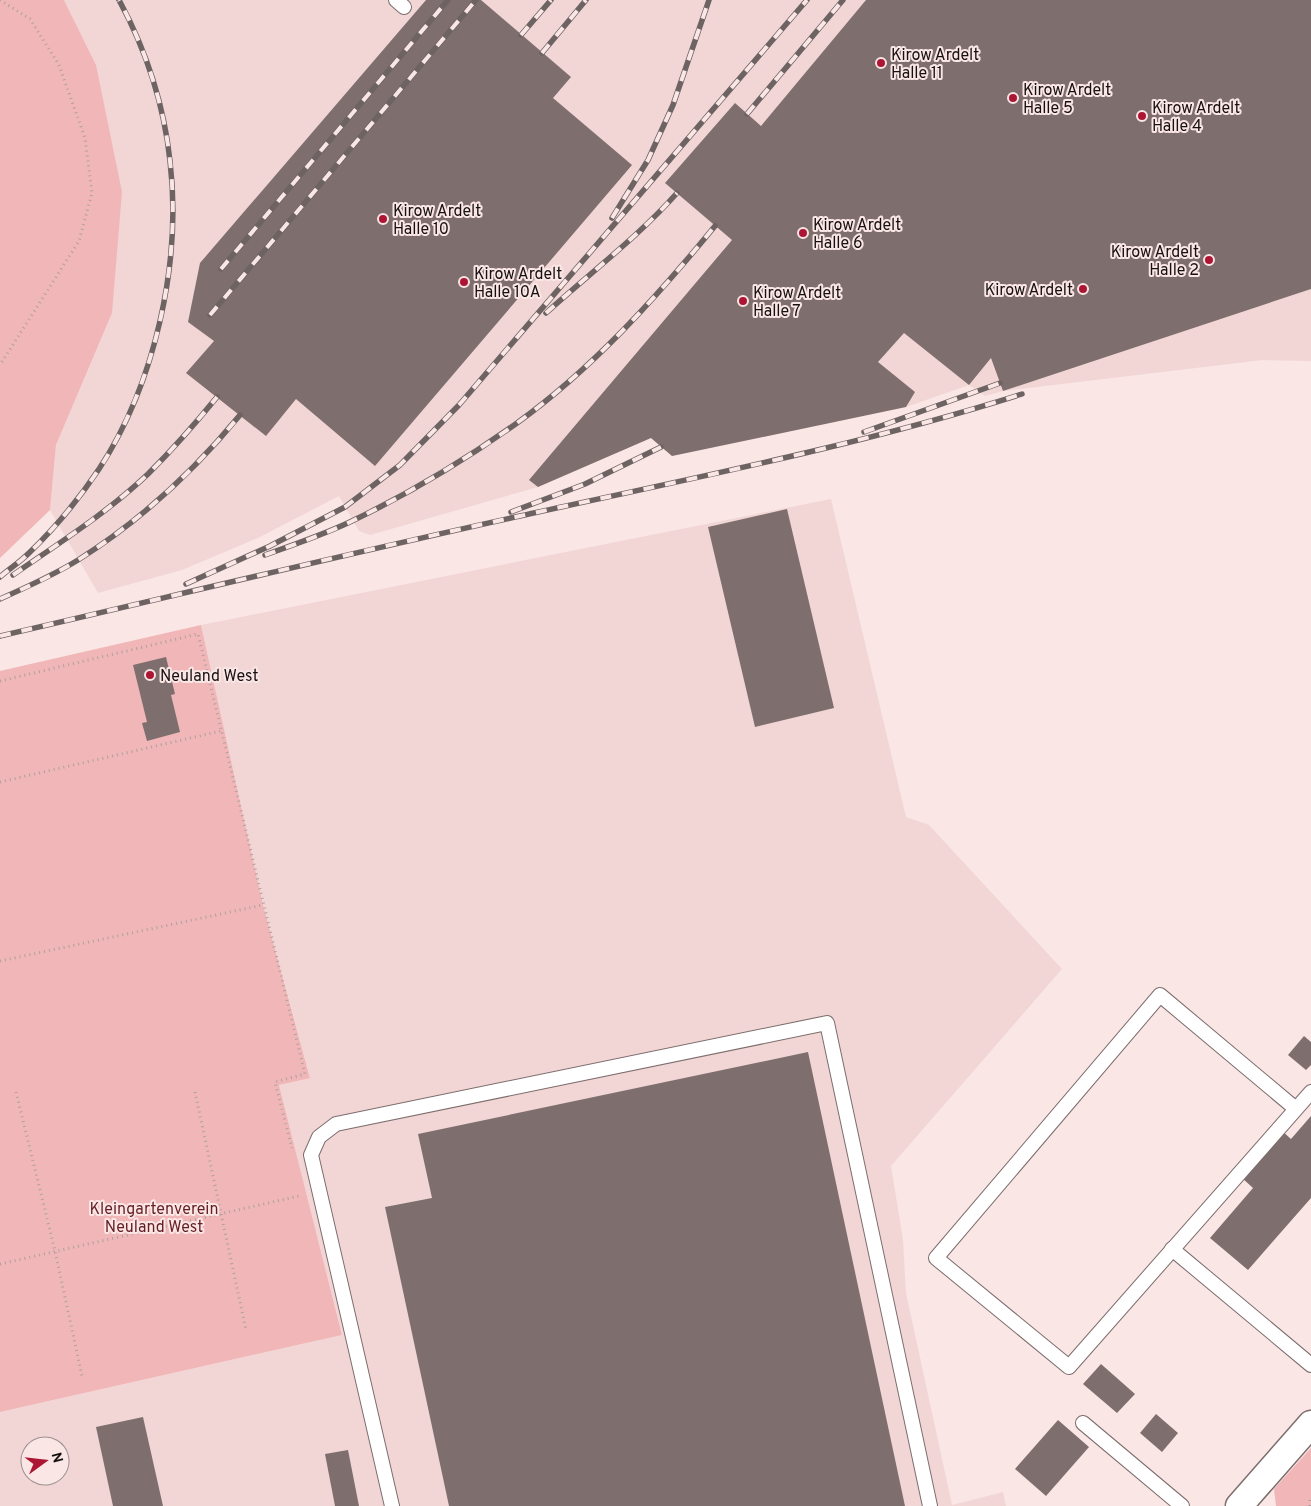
<svg xmlns="http://www.w3.org/2000/svg" width="1311" height="1506" font-family="Overpass,sans-serif">
<style>
.built{fill:#f2d6d6;fill-rule:evenodd}
.green{fill:#f1b6b7}
.building{fill:#7f6e6e}
.lines{fill:none;stroke-linecap:round;stroke-linejoin:round}
.lane-casing{stroke:#7d6d6d;stroke-width:16}
.street-casing{stroke:#7d6d6d;stroke-width:29}
.path{stroke:#afa09f;stroke-width:3;stroke-dasharray:1 4;stroke-linecap:butt}
.lane{stroke:#fff;stroke-width:14}
.street{stroke:#fff;stroke-width:26}
.rail-casing{stroke:#6e6363;stroke-width:5.5}
.rail{stroke:#f9e6e5;stroke-width:4;stroke-dasharray:11;stroke-linecap:butt}
.poi-dot{fill:#ac1634;stroke:#f9e6e5;stroke-width:2}
.labels{text-anchor:middle;stroke-width:4;stroke-linejoin:round;paint-order:stroke}
.poi-label{font-size:16px;fill:#161010;stroke:#f9e6e5;text-anchor:start}
.park-label{font-size:16px;fill:#661e25;stroke:#f9e6e5}
</style>
<rect width="100%" height="100%" fill="#f9e6e5"/>
<g class="built">
<polygon points="64,0 1311,0 1311,361 1263,360 1003,391 985,396 969,385 906,407 672,456 651,438 538,487 370,535 359,531 339,496 258,538 182,570 98,593 50,510 56,445 112,313 96,65"/>
<path d="M 831,499 L 906,817 L 929,825 L 1062,969 L 891,1166 L 903,1240 L 906,1293 L 952,1505 L 1003,1492 L 1006,1506 L 0,1506 L 0,1412 L 342,1335 L 279,1085 L 310,1077 L 263,905 L 201,625 ZM 30,1446 L 60,1446 L 60,1476 L 30,1476 Z"/>
</g>
<g class="green">
<polygon points="0,0 64,0 96,65 122,192 112,313 56,445 50,510 0,558"/>
<polygon points="201,625 263,905 310,1078 279,1085 342,1335 0,1412 0,671"/>
<polygon points="1311,1448 1311,1506 1276,1506 1274,1489"/>
</g>
<g class="building">
<polygon points="426,0 481,0 571,77 553,98 632,165 375,466 296,399 266,436 186,373 214,341 188,322 200,263"/>
<polygon points="866,0 1311,0 1311,289 1003,391 991,358 969,385 904,333 878,362 915,392 906,407 672,456 651,438 538,487 529,480 732,240 665,183 735,103 761,126"/>
<polygon points="787,509 834,708 755,727 708,527"/>
<polygon points="166,657 175,694 171,695 180,732 147,741 142,723 147,722 133,665"/>
<polygon points="1304,1036 1311,1042 1311,1065 1306,1070 1288,1055"/>
<polygon points="808,1052 905,1506 449,1506 385,1207 432,1198 418,1134"/>
<polygon points="1311,1116 1311,1198 1248,1270 1210,1238 1253,1188 1241,1177 1281,1130 1291,1139"/>
<polygon points="1101,1364 1135,1394 1117,1413 1083,1384"/>
<polygon points="1156,1414 1178,1433 1162,1452 1140,1433"/>
<polygon points="143,1417 163,1506 113,1506 96,1427"/>
<polygon points="1058,1420 1089,1447 1046,1496 1015,1469"/>
<polygon points="348,1450 359,1506 335,1506 325,1454"/>
</g>
<g class="lines">
<g class="lane-casing">
<g id="lane">
<polyline points="396,0 404,7"/>
<polyline points="1296,1109 1160,995 936,1258 1069,1367 1311,1092"/>
<polyline points="1172,1249 1311,1365"/>
<polyline points="1083,1423 1182,1506"/>
<polyline points="392,1506 311,1155 319,1137 336,1124 827,1023 930,1506"/>
</g>
</g>
<g class="street-casing">
<polyline id="street" points="1239,1506 1311,1424"/>
</g>
<g class="path">
<polyline points="0,0 30,19 59,65 85,138 92,193 79,241 0,365"/>
<polyline points="0,681 198,634 305,1074 275,1082 292,1148"/>
<polyline points="0,782 221,731"/>
<polyline points="0,961 263,905"/>
<polyline points="16,1092 55,1251 82,1376"/>
<polyline points="195,1092 246,1330"/>
<polyline points="0,1264 299,1196"/>
<polyline points="1310,1506 1310,1499 1311,1497"/>
</g>
<use href="#lane" class="lane"/>
<use href="#street" class="street"/>
<g class="rail-casing">
<g id="rail">
<polyline points="521,35 551,0"/>
<polyline points="542,53 586,0"/>
<polyline points="747,114 843,0"/>
<polyline points="612,218 648,160 673,105 709,0"/>
<polyline points="221,269 448,0"/>
<path d="M 546,313 C 590,273 638,237 677,193"/>
<polyline points="210,315 476,0"/>
<polyline points="864,432 1000,383"/>
<polyline points="511,512 585,484 661,447"/>
<path d="M 265,555 C 295,544 326,534 354,520 C 408,494 468,458 517,423 C 592,369 656,298 715,226"/>
<path d="M 13,575 C 59,543 107,513 148,474 C 172,450 195,424 217,397"/>
<path d="M 0,577 C 9,569 20,562 29,553 C 55,528 79,499 99,469 C 155,384 182,262 170,161 C 164,105 146,50 119,0"/>
<polyline points="186,584 270,546 345,507 400,465 459,405 807,0"/>
<path d="M 0,599 C 27,587 54,575 78,560 C 140,521 194,471 240,415"/>
<path d="M 0,636 C 173,596 346,554 520,516 C 688,479 858,446 1022,394"/>
</g>
</g>
<use href="#rail" class="rail"/>
</g>
<g class="poi-dot">
<circle cx="881" cy="63" r="5"/>
<circle cx="1013" cy="98" r="5"/>
<circle cx="1142" cy="116" r="5"/>
<circle cx="383" cy="219" r="5"/>
<circle cx="803" cy="233" r="5"/>
<circle cx="1209" cy="260" r="5"/>
<circle cx="464" cy="282" r="5"/>
<circle cx="1083" cy="289" r="5"/>
<circle cx="743" cy="301" r="5"/>
<circle cx="150" cy="675" r="5"/>
</g>
<g class="labels">
<g class="poi-label">
<text x="891" y="60">Kirow Ardelt<tspan x="891" dy="18">Halle 11</tspan></text>
<text x="1023" y="95">Kirow Ardelt<tspan x="1023" dy="18">Halle 5</tspan></text>
<text x="1152" y="113">Kirow Ardelt<tspan x="1152" dy="18">Halle 4</tspan></text>
<text x="393" y="216">Kirow Ardelt<tspan x="393" dy="18">Halle 10</tspan></text>
<text x="813" y="230">Kirow Ardelt<tspan x="813" dy="18">Halle 6</tspan></text>
<text x="1199" y="257" text-anchor="end">Kirow Ardelt<tspan x="1199" dy="18">Halle 2</tspan></text>
<text x="474" y="279">Kirow Ardelt<tspan x="474" dy="18">Halle 10A</tspan></text>
<text x="1073" y="295" text-anchor="end">Kirow Ardelt</text>
<text x="753" y="298">Kirow Ardelt<tspan x="753" dy="18">Halle 7</tspan></text>
<text x="160" y="681">Neuland West</text>
</g>
<g class="park-label">
<text x="154" y="1214">Kleingartenverein<tspan x="154" dy="18">Neuland West</tspan></text>
</g>
</g>
<g transform="translate(45 1461) rotate(75)"><circle r="24" fill="#f9e6e5" stroke="#9e9090"/>
<path d="M0-4L9 19L0 12L-9 19Z" fill="#ac1634"/>
<text y="-8" font-size="14" font-weight="bold" text-anchor="middle" fill="#161010">N</text>
</g>
</svg>
